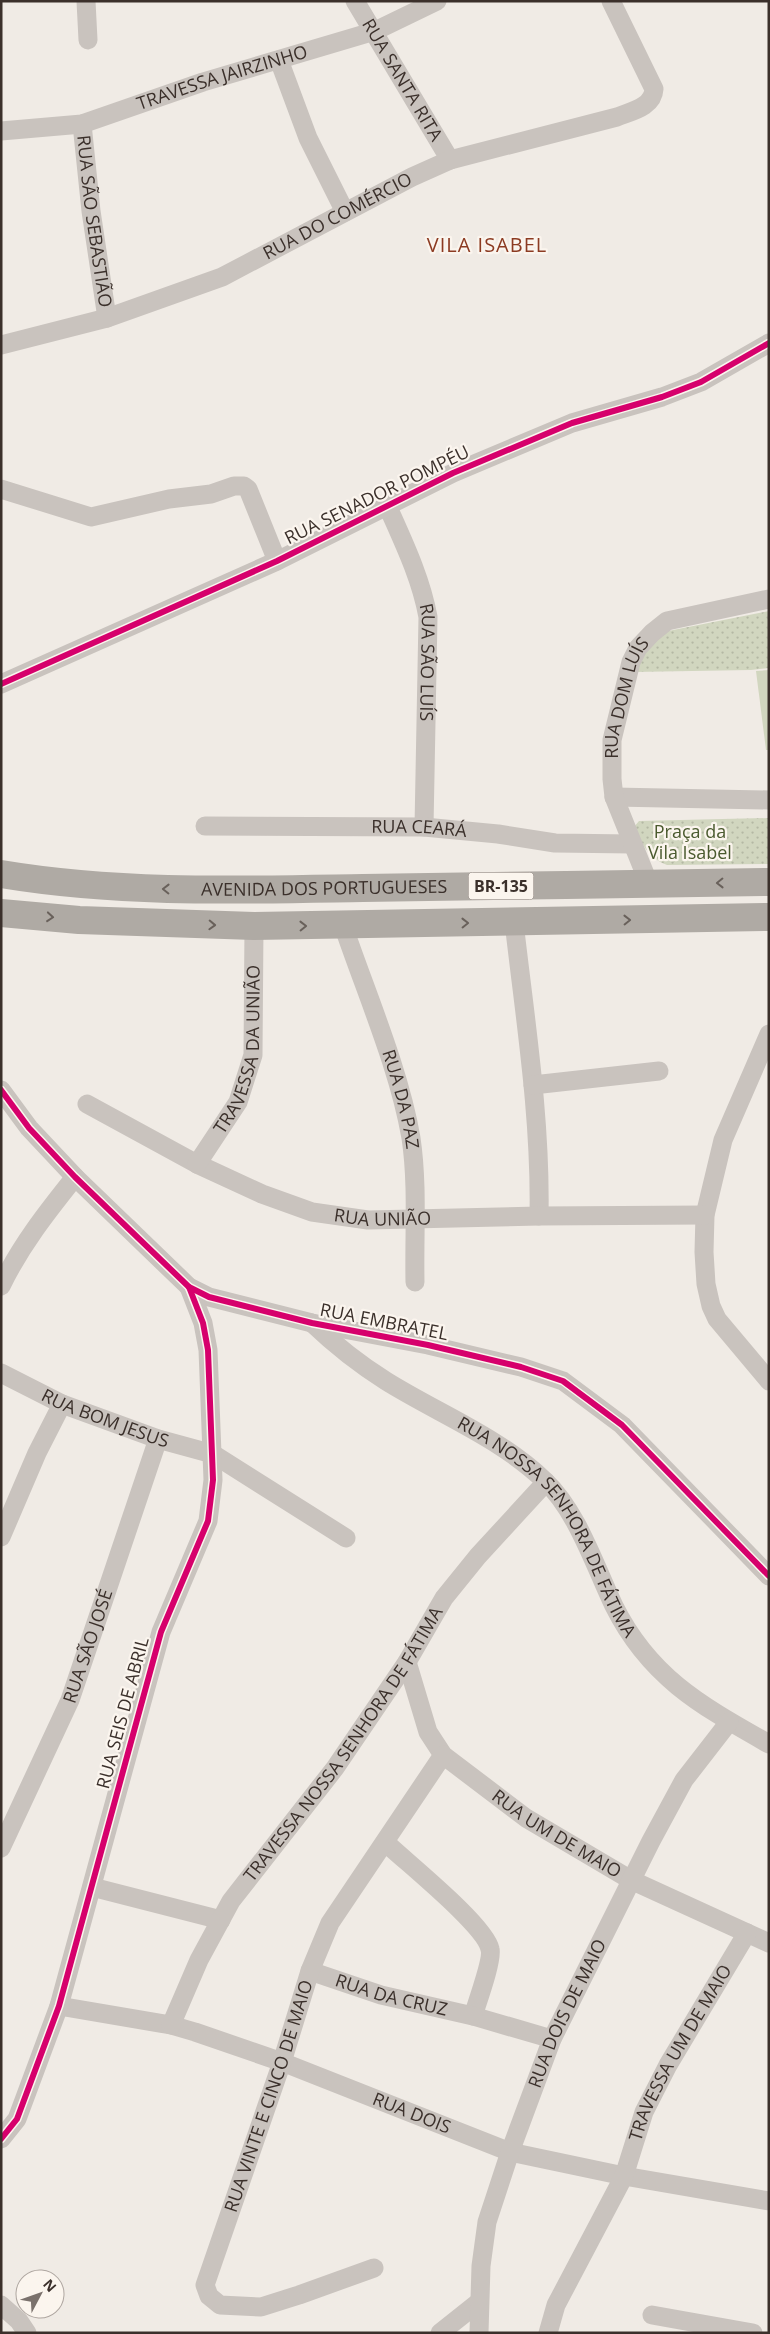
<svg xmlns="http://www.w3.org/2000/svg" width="770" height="2334" font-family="'Open Sans',sans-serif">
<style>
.grass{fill:#d1d6bf}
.park{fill:url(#park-dots)}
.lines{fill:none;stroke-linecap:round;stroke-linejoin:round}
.minor{stroke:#c9c3be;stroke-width:19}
.highway{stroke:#afaaa4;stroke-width:28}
.cycleway-casing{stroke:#fbf5ee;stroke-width:9}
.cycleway{stroke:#d6006c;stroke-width:6}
.oneway{stroke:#69615b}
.labels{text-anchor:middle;stroke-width:4.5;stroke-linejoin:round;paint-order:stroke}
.shield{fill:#fbf5ee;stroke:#756b66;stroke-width:1}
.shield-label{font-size:16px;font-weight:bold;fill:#3b302b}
.street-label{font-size:18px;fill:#3b302b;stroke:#fbf5ee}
.park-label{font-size:18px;fill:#4a5a2e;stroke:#fbf5ee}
.quarter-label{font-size:20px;letter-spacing:1px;fill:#8c3b22;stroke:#fbf5ee}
</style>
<defs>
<pattern id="park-dots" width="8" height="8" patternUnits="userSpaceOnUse" patternTransform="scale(1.25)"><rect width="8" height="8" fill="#d1d6bf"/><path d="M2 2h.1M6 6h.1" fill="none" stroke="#b4b8a4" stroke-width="1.8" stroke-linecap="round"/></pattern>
</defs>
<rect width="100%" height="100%" fill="#f0ebe5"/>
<polygon class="grass" points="769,670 769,750 766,750 756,671"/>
<g class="park">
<polygon points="769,611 769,668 751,670 633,672 637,657 663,632"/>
<path d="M 769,818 L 769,864 L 667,865 C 648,858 642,844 634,827 L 639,821 Z"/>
</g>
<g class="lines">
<g class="minor">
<polyline points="86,1 88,40"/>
<path id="s1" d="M 355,1 L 450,160"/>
<polyline points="279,60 308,138 345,212"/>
<path id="s2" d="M 82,124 L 91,211 L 107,318"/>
<path id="s3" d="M 1,131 L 82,124 L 203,82 L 375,31 L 437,1"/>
<path id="s4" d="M 1,345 L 107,318 L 222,277 L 412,177 L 450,160 L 617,117 C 632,111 653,107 654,89 L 611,1"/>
<polyline points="1,489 91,517 169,499 211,494 234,486 244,486 248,489 277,561"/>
<path id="s5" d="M 387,505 C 403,541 421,578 428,617 L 424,827"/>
<polyline points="1,684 277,561 453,473 572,423 662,397 701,382 769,343"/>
<polyline points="614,797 769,800"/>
<path id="s6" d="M 205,826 L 424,827 L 498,834 L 555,843 L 632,844"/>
<path id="s7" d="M 649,884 L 614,797 L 612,779 L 612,740 L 631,662 L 638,648 L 652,633 L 667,621 L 769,599"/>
<path d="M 514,922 C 525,1019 541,1118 539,1216"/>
<path id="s8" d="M 343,925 C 366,993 399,1068 411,1138 C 418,1185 414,1235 415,1282"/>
<polyline points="769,1034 723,1140 705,1215 704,1252 706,1284 711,1306 717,1319 769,1381"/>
<polyline points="533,1085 659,1071"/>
<polyline points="1,1090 29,1128 75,1177 189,1287 209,1297 312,1323 428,1345 521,1367 563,1381 622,1425 769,1576"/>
<path id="s9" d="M 87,1104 L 197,1164 L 262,1194 L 312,1212 L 368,1220 L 539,1216 L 705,1215"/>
<path id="s10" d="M 197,1164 L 238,1102 L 253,1055 L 254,926"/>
<path d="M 1,1286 C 21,1245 47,1212 75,1177"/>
<path id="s11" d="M 312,1323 C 335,1345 359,1364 386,1381 C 439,1414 499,1437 545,1481 C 577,1511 595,1566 614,1606 C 650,1678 702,1706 769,1744"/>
<path id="s12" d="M 1,1373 L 62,1404 L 158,1439 L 213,1454 L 346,1538"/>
<polyline points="1,1537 37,1453 62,1404"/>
<path id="s13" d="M 407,1662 L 428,1732 L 443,1755 L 526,1818 L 631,1880 L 769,1943"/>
<path d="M 385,1842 C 406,1862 485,1925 490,1949 C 493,1959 477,2003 473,2016 L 552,2039"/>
<path id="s14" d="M 1,1848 L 70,1700 L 158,1439"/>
<polyline points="92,1887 221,1920"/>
<path id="s15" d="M 310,1971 L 381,1995 L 473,2016"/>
<path id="s16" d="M 59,2006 L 171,2025 L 195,2032 L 282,2062 L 510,2152 L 624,2176 L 769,2201"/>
<path id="s17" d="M 171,2025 L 199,1960 L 231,1901 L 335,1768 L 407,1662 L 444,1598 L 478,1556 L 546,1482"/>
<polyline points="1,2139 17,2119 59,2006 161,1632 208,1521 213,1480 208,1350 203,1323 189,1287"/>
<path id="s18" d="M 374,2268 L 299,2295 L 261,2307 L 220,2305 L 209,2296 L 205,2285 L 282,2062 L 310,1971 L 330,1923 L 443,1755"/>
<polyline points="1,2305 19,2321 27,2333"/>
<polyline points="652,2315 753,2333"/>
<polyline points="440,2333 479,2302"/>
<path id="s19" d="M 479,2333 L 481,2266 L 487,2222 L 510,2152 L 552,2039 L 651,1841 L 684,1780 L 729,1722"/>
<path id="s20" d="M 548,2333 L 556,2305 L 624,2176 L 644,2112 L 668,2065 L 747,1933"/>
</g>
<g class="highway">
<path id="s21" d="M 1,874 C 121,894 242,890 363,888 C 498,886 634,884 769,882"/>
<polyline points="1,913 79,920 254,926 769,917"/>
</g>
<g class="cycleway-casing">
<g id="cycleway">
<polyline points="1,684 277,561 453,473 572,423 662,397 701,382 769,343"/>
<polyline points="1,1090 29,1128 75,1177 189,1287 209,1297 312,1323 428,1345 521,1367 563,1381 622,1425 769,1576"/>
<polyline points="1,2139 17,2119 59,2006 161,1632 208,1521 213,1480 208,1350 203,1323 189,1287"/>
</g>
</g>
<use href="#cycleway" class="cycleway"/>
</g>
<defs><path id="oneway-chevron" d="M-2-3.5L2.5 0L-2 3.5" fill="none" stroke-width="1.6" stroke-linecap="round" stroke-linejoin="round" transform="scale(1.25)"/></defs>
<g class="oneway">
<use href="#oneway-chevron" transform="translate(720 883) rotate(179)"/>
<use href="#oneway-chevron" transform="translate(166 889) rotate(-179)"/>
<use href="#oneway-chevron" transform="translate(50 917) rotate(5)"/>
<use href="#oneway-chevron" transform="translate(627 920) rotate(-1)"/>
<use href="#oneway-chevron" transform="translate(465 923) rotate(-1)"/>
<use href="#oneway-chevron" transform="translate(212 925) rotate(2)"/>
<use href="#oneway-chevron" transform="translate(303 926) rotate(-1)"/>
</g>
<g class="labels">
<rect class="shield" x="468.5" y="872.5" width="65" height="27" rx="4"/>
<g class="shield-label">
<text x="501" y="892">BR-135</text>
</g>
<g class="street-label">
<text dy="6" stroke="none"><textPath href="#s3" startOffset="229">TRAVESSA JAIRZINHO</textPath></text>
<text dy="6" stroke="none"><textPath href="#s1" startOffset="92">RUA SANTA RITA</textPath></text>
<text dy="6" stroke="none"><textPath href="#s4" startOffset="362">RUA DO COMÉRCIO</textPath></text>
<text dy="6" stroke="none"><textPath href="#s2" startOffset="98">RUA SÃO SEBASTIÃO</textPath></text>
<text transform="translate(377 495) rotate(-26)" y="6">RUA SENADOR POMPÉU</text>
<text dy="6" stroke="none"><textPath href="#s5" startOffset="165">RUA SÃO LUÍS</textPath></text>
<text dy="6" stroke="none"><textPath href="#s7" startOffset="195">RUA DOM LUÍS</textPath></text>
<text dy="6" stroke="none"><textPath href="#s6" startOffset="214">RUA CEARÁ</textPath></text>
<text dy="6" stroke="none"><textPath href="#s21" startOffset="324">AVENIDA DOS PORTUGUESES</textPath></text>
<text dy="6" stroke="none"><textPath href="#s10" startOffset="126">TRAVESSA DA UNIÃO</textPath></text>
<text dy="6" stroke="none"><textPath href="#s8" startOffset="184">RUA DA PAZ</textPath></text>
<text dy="6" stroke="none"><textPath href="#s9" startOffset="321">RUA UNIÃO</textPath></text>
<text transform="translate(384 1322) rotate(11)" y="6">RUA EMBRATEL</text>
<text dy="6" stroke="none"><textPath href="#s12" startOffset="114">RUA BOM JESUS</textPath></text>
<text dy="6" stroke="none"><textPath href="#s11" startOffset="319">RUA NOSSA SENHORA DE FÁTIMA</textPath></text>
<text dy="6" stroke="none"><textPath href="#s14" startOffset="220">RUA SÃO JOSÉ</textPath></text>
<text transform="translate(123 1713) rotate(-75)" y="6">RUA SEIS DE ABRIL</text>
<text dy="6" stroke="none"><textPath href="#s17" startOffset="331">TRAVESSA NOSSA SENHORA DE FÁTIMA</textPath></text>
<text dy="6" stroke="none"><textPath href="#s13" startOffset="239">RUA UM DE MAIO</textPath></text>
<text dy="6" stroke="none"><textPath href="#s15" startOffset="85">RUA DA CRUZ</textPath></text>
<text dy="6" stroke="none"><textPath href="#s19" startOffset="335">RUA DOIS DE MAIO</textPath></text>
<text dy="6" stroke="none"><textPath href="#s20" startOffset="311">TRAVESSA UM DE MAIO</textPath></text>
<text dy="6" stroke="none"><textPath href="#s18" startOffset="386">RUA VINTE E CINCO DE MAIO</textPath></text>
<text dy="6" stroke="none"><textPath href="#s16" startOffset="370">RUA DOIS</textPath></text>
</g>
<g class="park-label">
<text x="690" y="838">Praça da<tspan x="690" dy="21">Vila Isabel</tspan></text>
</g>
<g class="quarter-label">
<text x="487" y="252">VILA ISABEL</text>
</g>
</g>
<rect width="770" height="2334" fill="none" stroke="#3b302b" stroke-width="5"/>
<g transform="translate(40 2294) rotate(49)"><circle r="24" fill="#fbf5ee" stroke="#aea6a0"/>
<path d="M0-4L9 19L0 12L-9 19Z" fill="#7a716c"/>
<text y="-8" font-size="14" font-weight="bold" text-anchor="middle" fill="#3b302b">N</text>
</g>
</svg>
